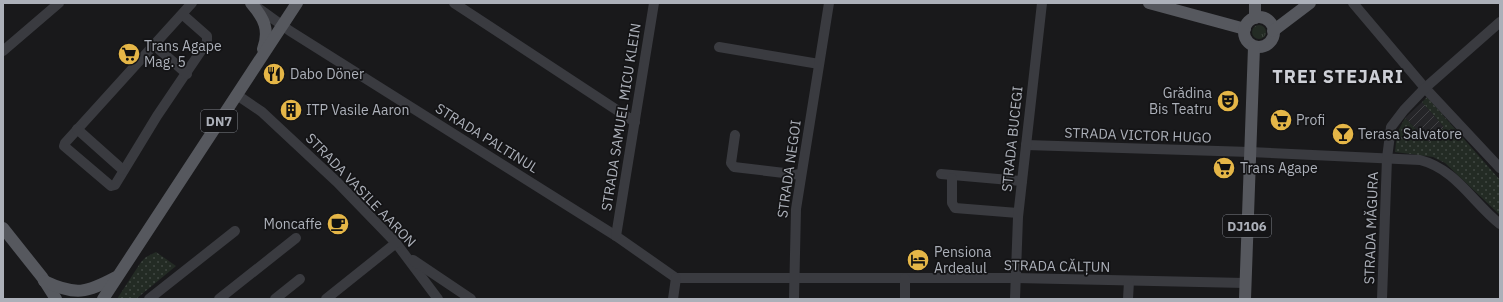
<svg xmlns="http://www.w3.org/2000/svg" width="1503" height="302" font-family="'IBM Plex Sans',sans-serif">
<style>
.industrial{fill:url(#industrial-furrows)}
.grass{fill:url(#grass-tufts)}
.park{fill:url(#park-dots)}
.lines{fill:none;stroke-linecap:round;stroke-linejoin:round}
.minor{stroke:#3a3b40;stroke-width:10}
.major{stroke:#56585e;stroke-width:12}
.labels{text-anchor:middle;stroke-width:3.5;stroke-linejoin:round;paint-order:stroke}
.shield{fill:#141416;stroke:#7e8188;stroke-width:1}
.shield-label{font-size:13px;font-weight:bold;fill:#acb0b9}
.poi-label{font-size:14px;fill:#acb0b9;stroke:#141416;text-anchor:start}
.street-label{font-size:14px;fill:#acb0b9;stroke:#141416}
.district-label{font-size:18px;font-weight:bold;letter-spacing:1px;fill:#cdcfd6;stroke:#141416}
</style>
<defs>
<pattern id="industrial-furrows" width="10" height="10" patternUnits="userSpaceOnUse"><rect width="10" height="10" fill="#252528"/><path d="M-1 1l2-2M0 10L10 0M9 11l2-2" fill="none" stroke="#424245"/></pattern>
<pattern id="grass-tufts" width="24" height="20" patternUnits="userSpaceOnUse"><rect width="24" height="20" fill="#232b24"/><path d="M3 7l-1-3M5 7V3M7 7l1-3M15 17l-1-3M17 17v-4M19 17l1-3" fill="none" stroke="#404742"/></pattern>
<pattern id="park-dots" width="8" height="8" patternUnits="userSpaceOnUse"><rect width="8" height="8" fill="#232b24"/><path d="M2 2h.1M6 6h.1" fill="none" stroke="#404742" stroke-width="1.8" stroke-linecap="round"/></pattern>
</defs>
<rect width="100%" height="100%" fill="#19191b"/>
<polygon class="industrial" points="1422,102 1444,127 1429,142 1405,118"/>
<circle class="grass" cx="1259" cy="32" r="7"/>
<g class="park">
<polygon points="1427,97 1500,180 1500,215 1445,163 1433,157 1395,152 1397,133 1405,118 1429,142 1444,127 1422,102"/>
<polygon points="156,252 176,266 136,299 117,299 141,262 146,257"/>
</g>
<g class="lines">
<g class="minor">
<polyline points="454,3 635,122"/>
<polyline points="1353,3 1425,88 1500,168"/>
<polyline points="254,5 290,31 616,236 676,278"/>
<polyline points="182,14 207,36 207,42 157,116 115,185 111,186 64,146 65,143 192,3"/>
<polyline points="154,45 187,74"/>
<polyline points="719,47 819,64"/>
<polyline points="3,51 59,3"/>
<polyline points="237,95 262,112 337,182 396,243 438,299"/>
<polyline points="77,129 123,170"/>
<polyline points="735,135 731,163 734,167 801,175"/>
<path d="M 1026,145 L 1250,152 L 1420,160 C 1456,169 1473,203 1500,224"/>
<polyline points="941,174 1022,181"/>
<polyline points="952,178 952,203 955,208 1018,213"/>
<polyline points="616,236 654,3"/>
<polyline points="413,260 471,299"/>
<polyline points="676,278 1016,278 1245,283"/>
<polyline points="149,299 235,231"/>
<polyline points="219,299 296,238"/>
<polyline points="275,299 300,279"/>
<polyline points="326,299 396,243"/>
<polyline points="673,299 676,278"/>
<polyline points="794,299 796,209 829,3"/>
<polyline points="905,299 905,278"/>
<polyline points="1015,299 1018,217 1042,3"/>
<polyline points="1128,299 1129,281"/>
<polyline points="1382,299 1387,158 1391,127 1404,110 1425,88 1500,22"/>
</g>
<g class="major">
<path d="M 251,3 C 264,18 270,30 263,49"/>
<polyline points="1149,3 1245,29"/>
<circle cx="1259" cy="32" r="15"/>
<polyline points="1255,18 1255,3"/>
<polyline points="1273,31 1310,3"/>
<polyline points="3,228 42,277 56,299"/>
<path d="M 44,281 C 76,296 86,293 116,277"/>
<polyline points="103,299 297,3"/>
<polyline points="1245,299 1254,47"/>
</g>
</g>
<defs>
<g id="supermarket-disc" transform="scale(1.15)"><circle r="9.5" fill="#e5b647" stroke="#141416"/><path d="M-6-5.5h2.5l.6 2H6L4.5 2H-2.5L-4.4-4H-6ZM-1.5 3.2a1.3 1.3 0 1 0 .1 0ZM3 3.2a1.3 1.3 0 1 0 .1 0Z" fill="#111"/></g>
<g id="restaurant-disc" transform="scale(1.15)"><circle r="9.5" fill="#e5b647" stroke="#141416"/><path d="M-5-6h1v4h1v-4h1v4h1v-4h1v5L-1.5 .5V6h-2V.5L-5-1ZM5-6V6H3V1.5H1.5Q1.5-4 5-6Z" fill="#111"/></g>
<g id="theatre-disc" transform="scale(1.15)"><circle r="9.5" fill="#e5b647" stroke="#141416"/><path d="M-5-5.5Q0-4 5-5.5V0Q5 5 0 6Q-5 5-5 0ZM-3.3-2.5H-1v1.5H-3.3ZM1-2.5H3.3v1.5H1ZM-2.8 1Q0 5.5 2.8 1Z" fill="#111"/></g>
<g id="building-disc" transform="scale(1.15)"><circle r="9.5" fill="#e5b647" stroke="#141416"/><path d="M-4-6H4V6H1V3H-1V6H-4ZM-2.5-4.3h1.7v1.8h-1.7ZM.8-4.3h1.7v1.8H.8ZM-2.5-1h1.7V.8h-1.7ZM.8-1h1.7V.8H.8Z" fill="#111"/></g>
<g id="bar-disc" transform="scale(1.15)"><circle r="9.5" fill="#e5b647" stroke="#141416"/><path d="M-6-5H6L.8 .8V4.5H3.5V6h-7V4.5H-.8V.8Z" fill="#111"/></g>
<g id="cafe-disc" transform="scale(1.15)"><circle r="9.5" fill="#e5b647" stroke="#141416"/><path d="M-5.5-4.5H6V0H3Q3 3.5 0 3.5H-2.5Q-5.5 3.5-5.5 0ZM3-3.2v2h1.7v-2ZM-6 4.5H4V6H-6Z" fill="#111"/></g>
<g id="hotel-disc" transform="scale(1.15)"><circle r="9.5" fill="#e5b647" stroke="#141416"/><path d="M-6-4.5h1.5V1H6V5H4.5V3h-9V5H-6ZM-4 0a1.8 1.8 0 1 1 3.6 0ZM.5 0V-2.5h3Q6-2.5 6 0Z" fill="#111"/></g>
</defs>
<g fill-rule="evenodd">
<use href="#supermarket-disc" x="129" y="54"/>
<use href="#restaurant-disc" x="274" y="74"/>
<use href="#theatre-disc" x="1228" y="101"/>
<use href="#building-disc" x="291" y="110"/>
<use href="#supermarket-disc" x="1281" y="120"/>
<use href="#bar-disc" x="1343" y="134"/>
<use href="#supermarket-disc" x="1224" y="168"/>
<use href="#cafe-disc" x="338" y="224"/>
<use href="#hotel-disc" x="918" y="260"/>
</g>
<g class="labels">
<g class="shield">
<rect x="201" y="110" width="36" height="22" rx="3"/>
<rect x="1223" y="215" width="48" height="22" rx="3"/>
</g>
<g class="shield-label">
<text x="219" y="126">DN7</text>
<text x="1247" y="231">DJ106</text>
</g>
<g class="poi-label">
<text x="144" y="51">Trans Agape<tspan x="144" dy="16">Mag. 5</tspan></text>
<text x="290" y="79">Dabo Döner</text>
<text x="1212" y="98" text-anchor="end">Grădina<tspan x="1212" dy="16">Bis Teatru</tspan></text>
<text x="306" y="115">ITP Vasile Aaron</text>
<text x="1296" y="125">Profi</text>
<text x="1358" y="139">Terasa Salvatore</text>
<text x="1240" y="173">Trans Agape</text>
<text x="322" y="229" text-anchor="end">Moncaffe</text>
<text x="934" y="257">Pensiona<tspan x="934" dy="16">Ardealul</tspan></text>
</g>
<g class="street-label">
<text transform="translate(621 117) rotate(-81)" y="5">STRADA SAMUEL MICU KLEIN</text>
<text transform="translate(1138 135) rotate(2)" y="5">STRADA VICTOR HUGO</text>
<text transform="translate(487 138) rotate(32)" y="5">STRADA PALTINUL</text>
<text transform="translate(1012 139) rotate(-84)" y="5">STRADA BUCEGI</text>
<text transform="translate(789 169) rotate(-82)" y="5">STRADA NEGOI</text>
<text transform="translate(361 190) rotate(46)" y="5">STRADA VASILE AARON</text>
<text transform="translate(1371 228) rotate(-88)" y="5">STRADA MĂGURA</text>
<text transform="translate(1057 266) rotate(1)" y="5">STRADA CĂLȚUN</text>
</g>
<g class="district-label">
<text x="1338" y="83">TREI STEJARI</text>
</g>
</g>
<rect width="1503" height="302" fill="none" stroke="#acb0b9" stroke-width="8"/>
</svg>
